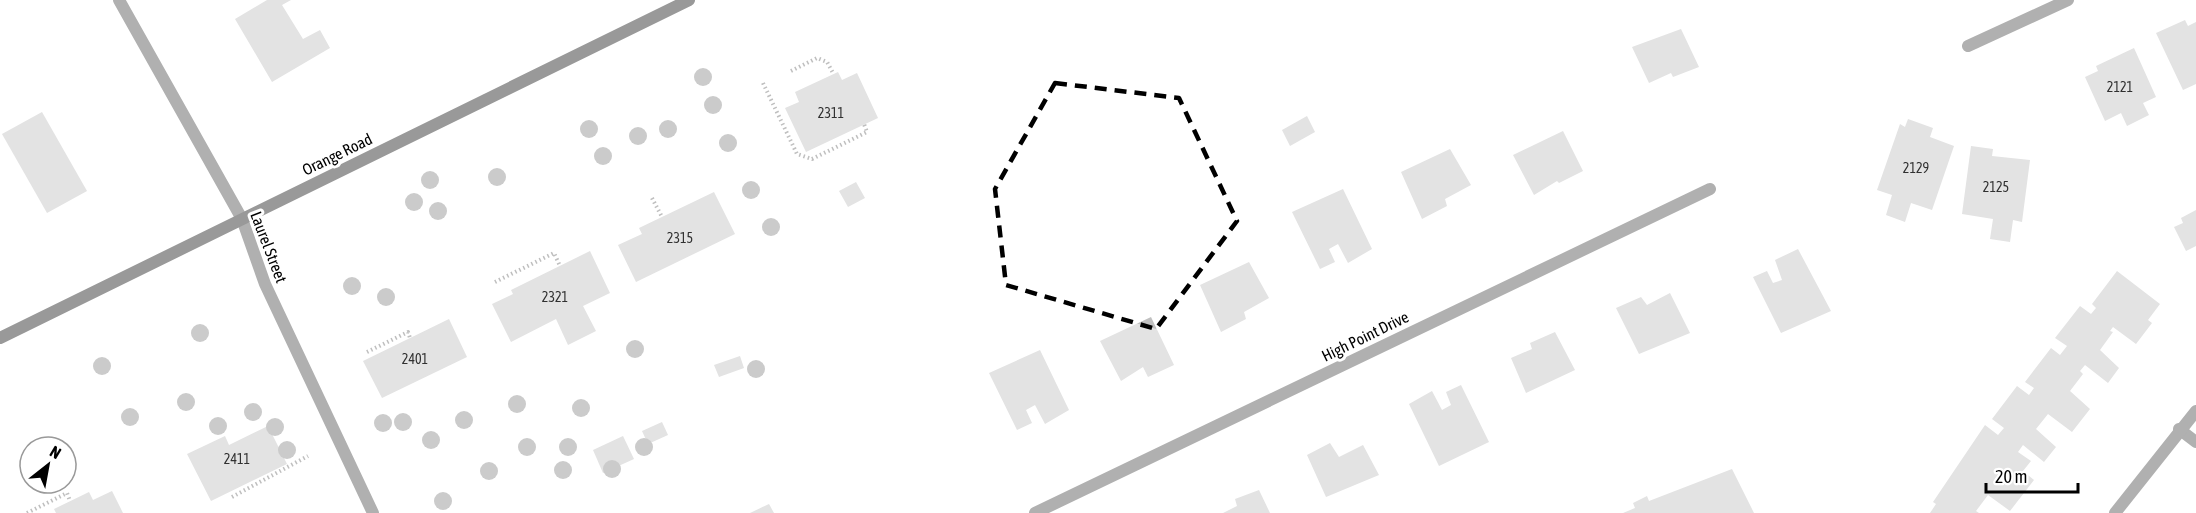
<svg xmlns="http://www.w3.org/2000/svg" width="2196" height="513" font-family="'Asap Condensed',sans-serif">
<style>
.building{fill:#c0c0c0}
.lines{fill:none;stroke-linecap:round;stroke-linejoin:round}
.path{stroke:#727272;stroke-width:4;stroke-dasharray:1.5 3;stroke-linecap:butt}
.minor{stroke:#505050;stroke-width:12}
.tertiary{stroke:#505050;stroke-width:12}
.secondary{stroke:#1d1d1d;stroke-width:12}
.tree{fill:#8c8c8c}
.marked{fill:none;stroke:#000;stroke-width:4.5;stroke-dasharray:12 8;stroke-linejoin:round}
.labels{text-anchor:middle;stroke-width:6;stroke-linejoin:round;paint-order:stroke}
.number-label{font-size:14px;fill:#303030}
.street-label{font-size:16px;fill:#000;stroke:#fff}
</style>
<rect width="100%" height="100%" fill="#fff"/>
<g class="building">
<polygon points="267,0 291,0 282,5 303,39 320,30 330,48 272,82 235,19"/>
<polygon points="2185,20 2188,26 2196,22 2196,84 2183,90 2156,33"/>
<polygon points="1681,29 1699,67 1673,77 1671,73 1649,83 1632,47"/>
<polygon points="2134,48 2156,97 2143,103 2149,115 2127,126 2121,113 2105,121 2085,77 2098,71 2096,66"/>
<polygon points="838,72 842,80 857,73 878,118 806,152 785,108 799,102 795,92"/>
<polygon points="42,112 87,191 47,213 2,134"/>
<polygon points="1307,116 1315,132 1290,146 1282,130"/>
<polygon points="1908,119 1933,128 1930,137 1954,146 1932,210 1911,203 1905,222 1886,215 1892,195 1877,190 1900,124 1905,127"/>
<polygon points="1563,131 1583,171 1559,183 1557,181 1534,195 1513,155"/>
<polygon points="1971,146 1993,149 1992,156 2030,160 2022,222 2013,220 2010,242 1990,239 1993,219 1962,214"/>
<polygon points="1450,149 1471,185 1445,199 1447,206 1422,219 1401,172"/>
<polygon points="856,182 865,198 848,207 839,191"/>
<polygon points="1343,189 1372,249 1348,263 1338,244 1329,249 1335,262 1320,269 1292,212"/>
<polygon points="714,192 735,234 636,282 618,245 642,234 639,228"/>
<polygon points="2196,210 2196,246 2186,251 2174,227 2183,223 2181,218"/>
<polygon points="1798,249 1831,311 1781,333 1753,277 1767,271 1773,283 1782,280 1775,260"/>
<polygon points="590,251 610,293 583,306 596,331 568,345 556,319 511,342 492,304 513,294 511,290"/>
<polygon points="1249,262 1269,298 1244,312 1246,319 1221,332 1200,285"/>
<polygon points="2117,271 2160,304 2148,320 2152,323 2136,344 2113,327 2110,331 2113,332 2100,350 2119,368 2108,383 2085,365 2080,371 2083,374 2070,391 2090,409 2072,432 2048,414 2036,429 2056,447 2044,462 2023,445 2018,452 2031,461 2023,471 2034,480 2010,511 1988,495 1976,511 1979,513 1930,513 1936,504 1933,502 1985,425 1998,435 2004,428 1992,419 2017,386 2029,395 2034,388 2025,382 2051,348 2060,355 2067,346 2055,338 2080,306 2091,314 2096,308 2092,304"/>
<polygon points="1670,293 1690,333 1639,354 1616,308 1641,297 1647,305"/>
<polygon points="1151,317 1174,365 1148,377 1143,367 1121,381 1100,341"/>
<polygon points="449,319 467,357 382,398 363,361"/>
<polygon points="1555,332 1575,370 1526,393 1511,358 1532,349 1530,343"/>
<polygon points="1040,350 1069,410 1045,424 1035,405 1026,410 1032,423 1017,430 989,373"/>
<polygon points="740,356 744,368 719,377 714,365"/>
<polygon points="1461,385 1489,442 1439,466 1409,404 1432,391 1442,410 1451,405 1446,392"/>
<polygon points="662,422 668,435 648,444 642,431"/>
<polygon points="268,426 287,464 211,501 187,454 225,436 229,445"/>
<polygon points="623,436 634,459 603,473 593,450"/>
<polygon points="1330,443 1339,457 1363,445 1379,475 1326,497 1307,455"/>
<polygon points="1732,469 1754,513 1623,513 1635,508 1633,503 1647,496 1649,501"/>
<polygon points="1259,490 1270,513 1223,513 1237,506 1235,499"/>
<polygon points="112,491 123,513 56,513 54,509 89,492 93,500"/>
<polygon points="769,504 774,513 750,513"/>
</g>
<g class="lines">
<g class="path">
<polyline points="791,71 817,58 827,62 833,73"/>
<polyline points="763,83 797,154 812,159 867,132 864,124"/>
<polyline points="652,198 662,217"/>
<polyline points="495,282 554,253 560,266"/>
<polyline points="367,352 408,332 410,338"/>
<polyline points="232,497 308,456"/>
<polyline points="27,513 67,493 70,501"/>
</g>
<g class="minor">
<polyline points="1968,46 2068,0"/>
<polyline points="242,219 265,284 373,513"/>
<polyline points="2179,429 2196,442"/>
<polyline points="1035,513 1710,189"/>
<polyline points="2115,513 2196,411"/>
</g>
<polyline class="tertiary" points="119,0 242,219"/>
<polyline class="secondary" points="0,338 689,0"/>
</g>
<g class="tree">
<circle cx="703" cy="77" r="9"/>
<circle cx="713" cy="105" r="9"/>
<circle cx="589" cy="129" r="9"/>
<circle cx="668" cy="129" r="9"/>
<circle cx="638" cy="136" r="9"/>
<circle cx="728" cy="143" r="9"/>
<circle cx="603" cy="156" r="9"/>
<circle cx="497" cy="177" r="9"/>
<circle cx="430" cy="180" r="9"/>
<circle cx="751" cy="190" r="9"/>
<circle cx="414" cy="202" r="9"/>
<circle cx="438" cy="211" r="9"/>
<circle cx="771" cy="227" r="9"/>
<circle cx="352" cy="286" r="9"/>
<circle cx="386" cy="297" r="9"/>
<circle cx="200" cy="333" r="9"/>
<circle cx="635" cy="349" r="9"/>
<circle cx="102" cy="366" r="9"/>
<circle cx="756" cy="369" r="9"/>
<circle cx="186" cy="402" r="9"/>
<circle cx="517" cy="404" r="9"/>
<circle cx="581" cy="408" r="9"/>
<circle cx="253" cy="412" r="9"/>
<circle cx="130" cy="417" r="9"/>
<circle cx="464" cy="420" r="9"/>
<circle cx="403" cy="422" r="9"/>
<circle cx="383" cy="423" r="9"/>
<circle cx="218" cy="426" r="9"/>
<circle cx="275" cy="427" r="9"/>
<circle cx="431" cy="440" r="9"/>
<circle cx="527" cy="447" r="9"/>
<circle cx="568" cy="447" r="9"/>
<circle cx="644" cy="447" r="9"/>
<circle cx="287" cy="450" r="9"/>
<circle cx="612" cy="469" r="9"/>
<circle cx="563" cy="470" r="9"/>
<circle cx="489" cy="471" r="9"/>
<circle cx="443" cy="501" r="9"/>
</g>
<path d="M0 0H2196V513H0ZM 1055,83 L 1179,98 L 1237,221 L 1156,329 L 1006,285 L 995,189 Z" fill="#fff" fill-opacity=".55" fill-rule="evenodd"/>
<path class="marked" d="M 1055,83 L 1179,98 L 1237,221 L 1156,329 L 1006,285 L 995,189 Z"/>
<g class="labels">
<g class="number-label">
<text x="2120" y="92">2121</text>
<text x="831" y="118">2311</text>
<text x="1916" y="173">2129</text>
<text x="1996" y="192">2125</text>
<text x="680" y="243">2315</text>
<text x="555" y="302">2321</text>
<text x="415" y="364">2401</text>
<text x="237" y="464">2411</text>
</g>
<g class="street-label">
<text transform="translate(337 154) rotate(-26)" y="6">Orange Road</text>
<text transform="translate(269 247) rotate(69)" y="6">Laurel Street</text>
<text transform="translate(1365 336) rotate(-26)" y="6">High Point Drive</text>
</g>
</g>
<g transform="translate(48 465) rotate(31)"><circle r="28" fill="#ffffff" stroke="#999999" stroke-width="1.5"/>
<path d="M0-4.5L10 22L0 15L-10 22Z" fill="#000000"/>
<text y="-9" font-size="16" font-weight="bold" text-anchor="middle" fill="#000000">N</text>
</g>
<path d="M1986 483v9h92v-9" fill="none" stroke="#000000" stroke-width="3"/>
<text x="1995" y="483" font-size="18" fill="#000000" stroke="#ffffff" stroke-width="4.5" paint-order="stroke">20 m</text>
</svg>
